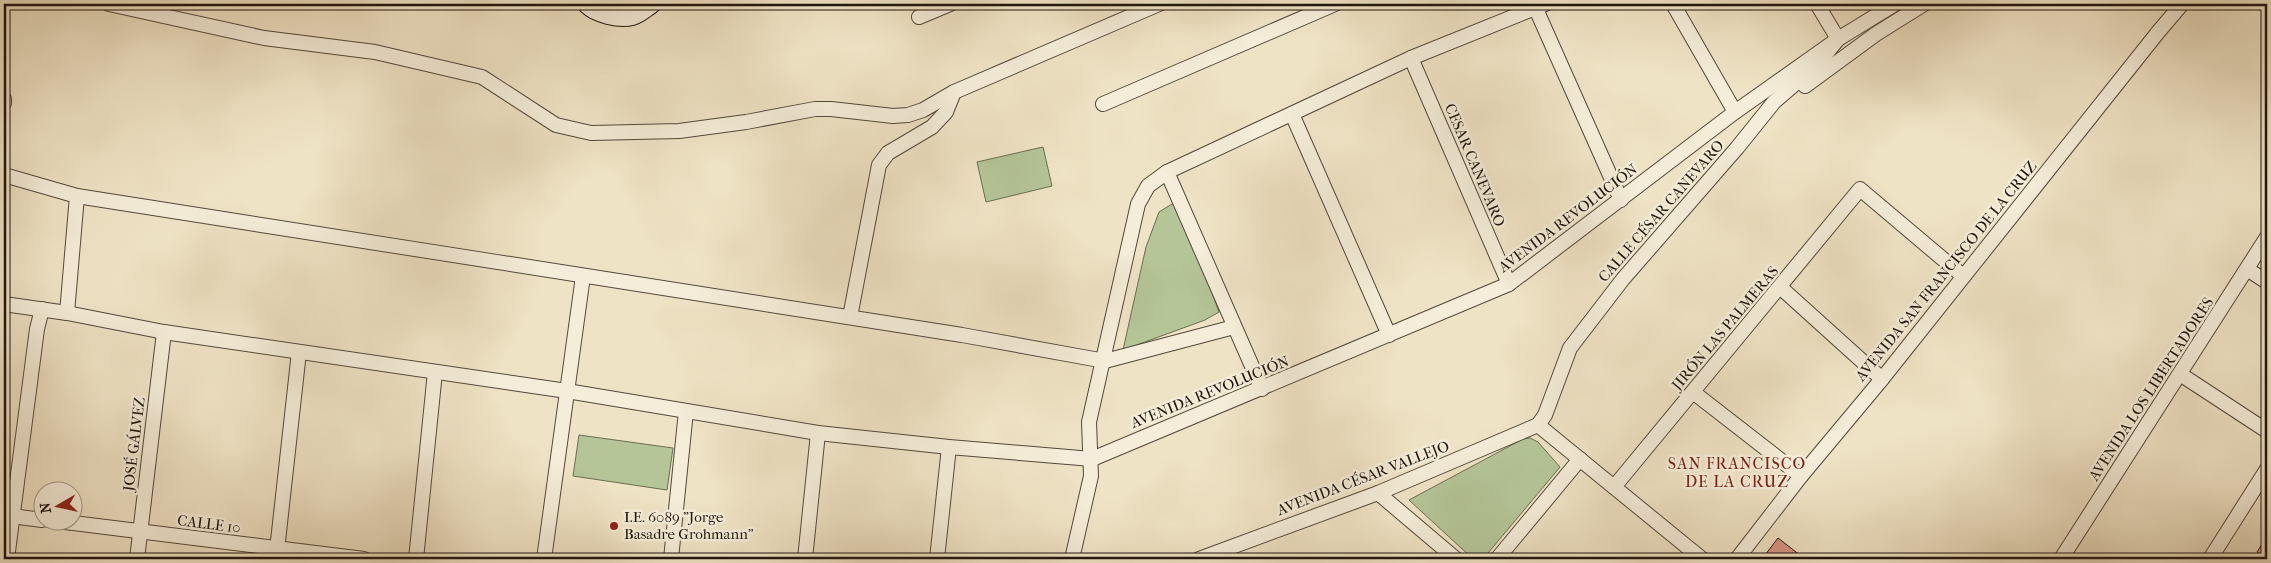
<svg xmlns="http://www.w3.org/2000/svg" width="2271" height="563" font-family="'IM FELL French Canon',serif">
<style>
.green{fill:#b4c598;stroke:#6a6d53}
.building{fill:#da9586;stroke:#1f150e}
.lines{fill:none;stroke-linecap:round;stroke-linejoin:round}
.street-casing{stroke:#53483c;stroke-width:16}
.secondary-casing{stroke:#1f150e;stroke-width:22}
.street{stroke:#f5edd9;stroke-width:14}
.secondary{stroke:#f5edd9;stroke-width:20}
.poi-dot{fill:#8f2418;stroke:#f5edd9;stroke-width:2}
.labels{text-anchor:middle;stroke-width:5;stroke-linejoin:round;paint-order:stroke}
.street-label{font-size:15px;fill:#1f150e;stroke:#f5edd9}
.poi-label{font-size:15px;fill:#1f150e;stroke:#f5edd9;text-anchor:start}
.neighbourhood-label{font-size:16px;letter-spacing:1px;fill:#7a1f14;stroke:#f5edd9}
</style>
<rect width="100%" height="100%" fill="#efe3c5"/>
<filter id="stains"><feTurbulence type="fractalNoise" baseFrequency=".004" numOctaves="4"/><feColorMatrix values="0 0 0 0 .2 0 0 0 0 .09 0 0 0 0 .02 0 0 0 .5 -.17"/></filter>
<radialGradient id="worn" r=".72"><stop offset=".6" stop-color="#630" stop-opacity="0"/><stop offset="1" stop-color="#630" stop-opacity=".3"/></radialGradient>
<g class="green">
<polygon points="1043,147 1052,186 986,202 977,162"/>
<polygon points="1172,204 1179,206 1184,216 1219,312 1205,320 1123,350 1146,247 1159,212"/>
<polygon points="579,435 673,448 667,490 573,476"/>
<polygon points="1530,438 1538,442 1560,467 1483,559 1473,559 1409,500 1523,439"/>
</g>
<g class="building">
<polygon points="2267,536 2267,559 2257,552"/>
<polygon points="1778,538 1805,559 1762,559"/>
</g>
<g class="lines">
<g class="street-casing">
<g id="street">
<polyline points="109,4 264,38 375,52 482,77 556,125 591,133 679,131 746,122 815,109 831,109 893,116 908,115 923,110 954,92 1159,4"/>
<polyline points="1673,4 1735,112"/>
<polyline points="1536,9 1621,200"/>
<polyline points="919,17 950,4"/>
<polyline points="1411,58 1509,284"/>
<polyline points="1805,86 1876,34 1924,4"/>
<polyline points="4,99 4,103"/>
<polyline points="1103,104 1335,4"/>
<polyline points="1292,114 1389,335"/>
<polyline points="1167,172 1262,389"/>
<polyline points="4,175 77,196 962,335 1105,361 1234,327"/>
<polyline points="2247,269 2267,282"/>
<polyline points="1780,287 1882,379"/>
<polyline points="4,304 67,313 164,332 567,391 818,433 949,447 1092,459 1509,284 1735,112 1838,39 1895,4"/>
<polyline points="67,313 77,196"/>
<polyline points="850,317 879,165 888,153 932,127 946,112 954,92"/>
<polyline points="2180,374 2267,431"/>
<polyline points="1693,392 1801,476"/>
<polyline points="1538,425 1545,415 1570,348 1623,279 1737,148 1774,102 1818,64 1838,39 1817,4"/>
<polyline points="1538,425 1702,559"/>
<polyline points="1614,487 1860,189 1963,276"/>
<polyline points="1378,493 1456,559"/>
<polyline points="4,515 42,520"/>
<polyline points="49,520 364,559"/>
<polyline points="7,559 37,329 42,309"/>
<polyline points="137,559 164,332"/>
<polyline points="276,559 299,352"/>
<polyline points="416,559 435,372"/>
<polyline points="544,559 583,276"/>
<polyline points="671,559 686,411"/>
<polyline points="805,559 818,433"/>
<polyline points="937,559 949,447"/>
<polyline points="1072,559 1091,476 1089,422 1138,204 1148,186 1167,172 1411,58 1545,4"/>
<polyline points="1199,559 1378,493 1538,425"/>
<polyline points="1497,559 1580,459"/>
<polyline points="1737,559 1801,476 1882,379 2159,31 2182,4"/>
<polyline points="2061,559 2267,237"/>
<polyline points="2210,559 2267,469"/>
</g>
</g>
<g class="secondary-casing">
<path id="secondary" d="M 588,4 C 597,13 619,18 632,15 C 639,13 644,8 650,4"/>
</g>
<use href="#street" class="street"/>
<use href="#secondary" class="secondary"/>
</g>
<circle class="poi-dot" cx="614" cy="526" r="5"/>
<g class="labels">
<g class="street-label">
<text transform="translate(1475 165) rotate(67)" y="5">CESAR CANEVARO</text>
<text transform="translate(1661 211) rotate(-49)" y="5">CALLE CÉSAR CANEVARO</text>
<text transform="translate(1568 218) rotate(-37)" y="5">AVENIDA REVOLUCIÓN</text>
<text transform="translate(1946 271) rotate(-51)" y="5">AVENIDA SAN FRANCISCO DE LA CRUZ</text>
<text transform="translate(1725 328) rotate(-50)" y="5">JIRÓN LAS PALMERAS</text>
<text transform="translate(2151 389) rotate(-57)" y="5">AVENIDA LOS LIBERTADORES</text>
<text transform="translate(1210 392) rotate(-22)" y="5">AVENIDA REVOLUCIÓN</text>
<text transform="translate(134 444) rotate(-83)" y="5">JOSÉ GÁLVEZ</text>
<text transform="translate(1363 478) rotate(-21)" y="5">AVENIDA CÉSAR VALLEJO</text>
<text transform="translate(209 524) rotate(7)" y="5">CALLE 10</text>
</g>
<g class="poi-label">
<text x="624" y="522">I.E. 6089 "Jorge<tspan x="624" dy="17">Basadre Grohmann"</tspan></text>
</g>
<g class="neighbourhood-label">
<text x="1737" y="469">SAN FRANCISCO<tspan x="1737" dy="18">DE LA CRUZ</tspan></text>
</g>
</g>
<rect width="2271" height="563" fill="none" stroke="#efe3c5" stroke-width="20"/>
<rect x="5" y="5" width="2261" height="553" fill="none" stroke="#1f150e" stroke-width="2.5"/>
<rect x="10" y="10" width="2251" height="543" fill="none" stroke="#1f150e"/>
<g transform="translate(58 506) rotate(261)"><circle r="24" fill="#f5edd9" stroke="#9f9788"/>
<path d="M0-4L9 19L0 12L-9 19Z" fill="#8f2418"/>
<text y="-8" font-size="14" font-weight="bold" text-anchor="middle" fill="#1f150e">N</text>
</g>
<rect width="100%" height="100%" filter="url(#stains)"/>
<rect width="100%" height="100%" fill="url(#worn)"/>
</svg>
